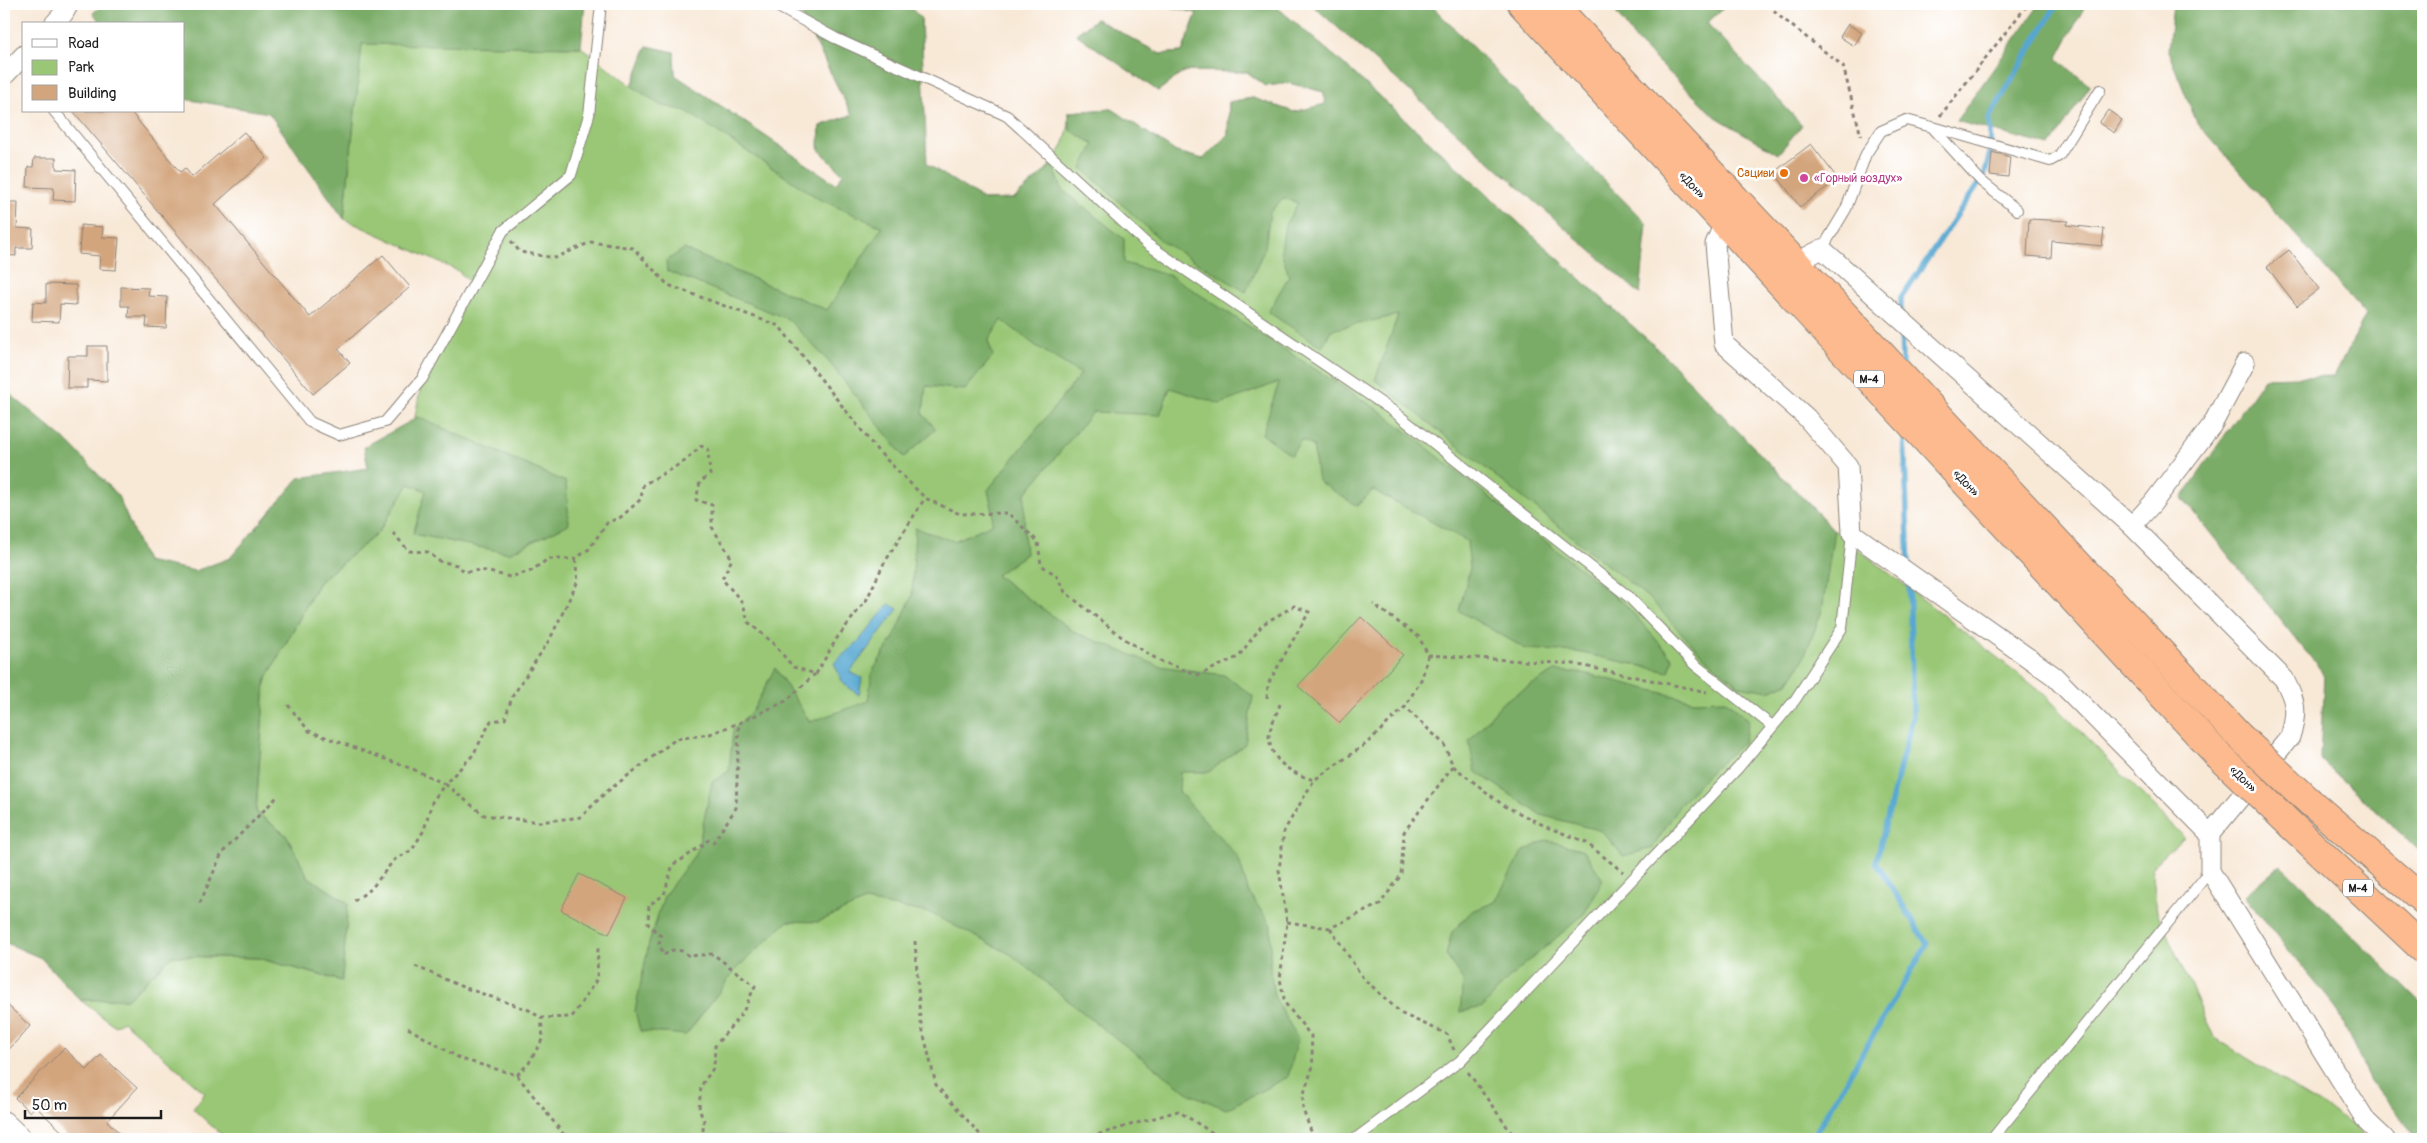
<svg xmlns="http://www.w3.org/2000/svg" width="2427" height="1143" font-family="Pangolin,sans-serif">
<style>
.green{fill:#99c776;stroke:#5a7249}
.forest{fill:#7aac67;stroke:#4b6442}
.water{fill:#57a7d1;stroke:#3a6276}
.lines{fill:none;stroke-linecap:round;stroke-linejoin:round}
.stream{stroke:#57a7d1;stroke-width:5.5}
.building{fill:#d3a57d}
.service-casing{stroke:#8a8279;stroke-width:12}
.minor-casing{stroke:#8a8279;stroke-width:21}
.trunk-casing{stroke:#8a8279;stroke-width:30}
.path{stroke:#8a8279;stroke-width:3;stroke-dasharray:4 4;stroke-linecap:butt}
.service{stroke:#fff;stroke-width:10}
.minor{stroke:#fff;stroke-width:19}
.trunk{stroke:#fcba8e;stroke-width:28}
.trunk-bridge-casing{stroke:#8a8279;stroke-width:30;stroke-linecap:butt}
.trunk-bridge{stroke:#fcba8e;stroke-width:28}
.food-dot{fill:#e8710a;stroke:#fff;stroke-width:2}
.hotel-dot{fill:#d1479c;stroke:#fff;stroke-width:2}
.labels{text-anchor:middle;stroke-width:5;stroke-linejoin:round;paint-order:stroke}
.shield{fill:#fff;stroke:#606060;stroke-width:1}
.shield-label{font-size:11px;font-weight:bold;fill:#1c1c1c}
.food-label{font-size:12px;fill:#c56008;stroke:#fff;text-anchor:end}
.hotel-label{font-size:12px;fill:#b23c85;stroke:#fff;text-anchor:start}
.street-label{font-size:12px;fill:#1c1c1c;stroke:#fff}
</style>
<rect width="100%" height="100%" fill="#fff"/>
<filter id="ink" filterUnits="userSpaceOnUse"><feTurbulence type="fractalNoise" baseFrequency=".02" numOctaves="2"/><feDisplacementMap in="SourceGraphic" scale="10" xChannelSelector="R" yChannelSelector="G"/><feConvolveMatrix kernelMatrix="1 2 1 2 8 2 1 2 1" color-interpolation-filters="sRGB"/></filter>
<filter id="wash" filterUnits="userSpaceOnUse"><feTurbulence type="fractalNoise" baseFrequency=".0096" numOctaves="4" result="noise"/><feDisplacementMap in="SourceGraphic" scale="20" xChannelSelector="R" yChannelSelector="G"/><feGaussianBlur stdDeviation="1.12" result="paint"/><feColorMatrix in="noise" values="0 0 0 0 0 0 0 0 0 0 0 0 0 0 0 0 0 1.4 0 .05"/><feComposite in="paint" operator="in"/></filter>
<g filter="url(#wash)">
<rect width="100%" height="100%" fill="#f8e8d6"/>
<path class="green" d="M 796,4 L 908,4 L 921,19 L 926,164 L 984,200 L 1014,199 C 1042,174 1071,153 1069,112 L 1112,109 L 1176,152 L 1203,159 L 1228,134 L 1229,102 L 1253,98 L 1294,112 L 1325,105 L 1324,92 L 1289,83 L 1266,86 L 1247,72 L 1185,71 L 1158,91 L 1076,34 L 1096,19 L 1160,54 L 1182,52 L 1197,13 L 1159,4 L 1273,4 L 1339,60 L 1661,352 L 1834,530 L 2044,694 L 2184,837 L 2152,867 L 2157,912 L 2214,1037 L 2354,1126 L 2366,1139 L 226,1139 L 193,1109 L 205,1093 L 123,1021 L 115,1026 L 80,1000 L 127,999 L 172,956 L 258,958 L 341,981 L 348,903 L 308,877 L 287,836 L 256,812 L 265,682 L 319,582 L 378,533 L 400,498 L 422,379 L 473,285 L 458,271 L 344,219 L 362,43 L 581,47 L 632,86 L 647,46 L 674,52 L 675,75 L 836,184 L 843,174 L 819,150 L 820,126 L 852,115 Z"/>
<g class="forest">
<polygon points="104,4 585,4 581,47 362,44 344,219 269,113 184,99 184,24 102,24 93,13"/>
<polygon points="796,4 908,4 921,19 927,164 984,200 1014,199 1053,164 1062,190 1124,239 1124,263 1171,276 1383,413 1626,605 1673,659 1669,672 1577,652 1526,649 1459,611 1470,568 1467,541 1373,490 1357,506 1318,481 1313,446 1301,440 1291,455 1262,434 1279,382 1220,404 1170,388 1160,415 1093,412 1025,494 1024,532 1026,554 996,575 1076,633 1159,666 1224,675 1253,696 1245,744 1209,772 1180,772 1179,792 1238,857 1249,893 1271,925 1270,968 1274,996 1298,1039 1288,1077 1226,1109 1190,1094 1102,1028 1012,955 930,913 865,901 818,922 788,921 738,967 686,1035 640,1031 635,1011 649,943 664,896 697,852 712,782 729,771 733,730 753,710 775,668 810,722 868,701 872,672 894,637 912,596 915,528 954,541 992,524 993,512 988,490 1081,374 1036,346 1002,320 988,341 993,356 965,390 926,386 923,414 936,429 904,457 829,362 788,319 667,271 666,261 684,249 827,310 882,227 819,199 686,111 660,105 632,86 647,46 674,52 675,75 836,184 843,174 819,150 820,126 852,115"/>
<polygon points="1159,4 1273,4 1339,60 1661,352 1834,530 1822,611 1803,660 1788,683 1769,691 1739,686 1703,656 1651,600 1375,380 1398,315 1331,330 1322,347 1268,312 1289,276 1281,251 1285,225 1298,203 1283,198 1270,212 1265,247 1246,292 1163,242 1082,168 1094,144 1070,130 1069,112 1112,109 1176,152 1203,159 1228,134 1229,102 1253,98 1294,112 1325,104 1324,92 1289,83 1266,86 1247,72 1185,71 1158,91 1076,34 1096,19 1160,54 1182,52 1197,13"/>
<polygon points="1311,4 1430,4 1647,224 1640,294"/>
<polygon points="1610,4 1728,4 1707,23 1802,125 1778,154 1716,117 1637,42"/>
<polygon points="2040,4 2086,4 2057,59 2090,86 2050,146 1956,121"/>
<polygon points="2173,4 2423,4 2423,854 2320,759 2324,674 2182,498 2264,378 2334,376 2366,315 2197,123 2168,51"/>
<polygon points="4,389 71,445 118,496 146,561 195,571 230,558 299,478 368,468 364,447 418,417 566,482 569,524 509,553 413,534 426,491 409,484 378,533 319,582 265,682 256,812 287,836 308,877 348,903 342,981 258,958 172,956 127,999 80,1000 41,958 4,942"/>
<polygon points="1555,671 1584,673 1694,701 1725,700 1749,720 1744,742 1707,775 1679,806 1653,848 1623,856 1602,831 1541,815 1475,771 1469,741 1503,702"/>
<polygon points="1546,840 1584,850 1603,880 1584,914 1509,978 1483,1007 1460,1012 1463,980 1446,955 1452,932 1472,911 1495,902 1522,852"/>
<polygon points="2281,865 2423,1005 2423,1139 2418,1139 2370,1081 2337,1009 2244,896"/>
</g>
<polygon class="water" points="889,604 898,609 850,672 862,678 859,695 843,683 834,663 858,642"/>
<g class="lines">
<g class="stream">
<polyline points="1901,314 1901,298 1985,174 1991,149 1989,118 2057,4"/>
<polyline points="1901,325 1902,364"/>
<polyline points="1904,430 1909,568"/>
<polyline points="1812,1139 1927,944 1876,862 1913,716 1909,578"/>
</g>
</g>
<g id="blocks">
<g class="building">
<polygon points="1848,24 1862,33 1854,46 1840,37"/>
<polygon points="2108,110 2122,120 2114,133 2099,123"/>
<polygon points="73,111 130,111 180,172 185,168 192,177 244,132 267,158 215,204 310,317 383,255 410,287 338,349 350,363 313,394"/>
<polygon points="1811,144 1838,179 1800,207 1774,172"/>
<polygon points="1992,152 2010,157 2008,177 1990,175"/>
<polygon points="34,158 56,158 56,169 76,170 75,201 53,200 54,188 27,187 28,167 33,167"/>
<polygon points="4,202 18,202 17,228 33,229 32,248 16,248 16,256 4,255"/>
<polygon points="2029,219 2069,221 2066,225 2104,229 2102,246 2052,241 2051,258 2027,256"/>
<polygon points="81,225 103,227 102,237 119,238 116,270 99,269 100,256 79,254"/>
<polygon points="2289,250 2319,289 2297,306 2267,267"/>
<polygon points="46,284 76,285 76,305 60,304 59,322 32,321 33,302 46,303"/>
<polygon points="121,287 149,288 148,296 167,297 166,328 146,327 147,317 128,317 129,306 121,306"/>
<polygon points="88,346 107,346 107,381 87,380 87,388 67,388 68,356 88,356"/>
<polygon points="1361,617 1403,655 1340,723 1298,686"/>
<polygon points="579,874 627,898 609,934 561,910"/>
<polygon points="4,1002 30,1026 4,1055"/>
<polygon points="64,1048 87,1070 101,1055 137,1088 107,1121 126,1139 70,1139 35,1106 30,1112 15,1098"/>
</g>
</g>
</g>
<g filter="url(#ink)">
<use href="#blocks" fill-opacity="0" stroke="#8a8279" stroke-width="1"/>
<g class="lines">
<g class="service-casing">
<g id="service">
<polyline points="773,4 835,38 1007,116 1147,244 1393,411 1629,597 1694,664 1772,726"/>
<polyline points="54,111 310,422 339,435 385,422 422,379 503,231 571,175 589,115 601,4"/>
<polyline points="1933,127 2050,161 2059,156 2100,90"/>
<polyline points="1822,249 1846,209 1866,154 1881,131 1906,120 1932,127 1981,181 2017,210"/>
<polyline points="1355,1139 1460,1061 1738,768 1795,700 1842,628 1852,533"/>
<polyline points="1992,1139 2210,871"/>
</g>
</g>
<g class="minor-casing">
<g id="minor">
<polyline points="54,24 64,13 69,4"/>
<polyline points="4,76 24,55"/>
<polyline points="1725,221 1715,244 1724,344 1806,417 1848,466 1852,533 2054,676 2210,834 2210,871 2367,1122 2385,1139"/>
<path d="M 1795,263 L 1822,249 L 2132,526 L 2284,679 C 2296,702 2298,711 2290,737 L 2210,834"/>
<polyline points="2132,526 2152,504 2212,425 2245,363"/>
<polyline points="4,1121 23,1139"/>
</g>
</g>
<g class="trunk-casing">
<g id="trunk">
<polyline points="1522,4 2217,754"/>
<polyline points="1553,4 2239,736"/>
<polyline points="2310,802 2423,900"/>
<polyline points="2292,826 2423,949"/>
</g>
</g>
<g class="path">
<polyline points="1769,4 1778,15 1843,66 1861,136"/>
<polyline points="1940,116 2028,4"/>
<polyline points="511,241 520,252 555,258 591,242 633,248 668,285 779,326 877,450 925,498 960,514 1008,513 1038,542 1041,565 1056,575 1065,592 1123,638 1160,661 1199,675 1238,657 1263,624 1294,606 1309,612 1268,684 1267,698"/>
<polyline points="393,533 409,551 428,552 439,561 457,565 465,572 481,570 510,577 531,571 548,559 575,559 589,549 607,523 621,517 641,499 643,485 685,461 701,446 708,449 710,475 700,482 696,500 712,505 712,527 732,559 722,579 743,603 748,622 773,643 793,667 816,674 837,638 867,599 883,565 925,498"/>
<polyline points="575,559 578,581 550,639 512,697 505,719 491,721 473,755 445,784 484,815 540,822 581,817 605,793 676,739 710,734 739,723 786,701 815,674"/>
<polyline points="1428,655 1574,664 1707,692"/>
<path d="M 1280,704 C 1277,714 1269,728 1269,738 C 1272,763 1293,774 1314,780"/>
<polyline points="288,705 309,731 415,770 445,784 432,802 424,830 412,850 394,860 371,889 354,901"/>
<polyline points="1453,766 1503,805 1549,828 1584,841 1623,872"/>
<polyline points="200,903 222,853 277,797"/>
<polyline points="1287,922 1330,928 1380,904 1401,875 1404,832 1453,766 1444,744 1405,707"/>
<polyline points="1330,928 1363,978 1402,1014 1447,1034 1454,1050"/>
<polyline points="915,941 920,1019 936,1085 984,1139"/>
<polyline points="415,966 460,986 529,1010 541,1018 572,1017 597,979 598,947"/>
<polyline points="408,1028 461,1059 517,1075 564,1135 563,1139"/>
<polyline points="1468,1072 1516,1139"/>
<polyline points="517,1075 529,1063 543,1038 541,1018"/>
<polyline points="564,1135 585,1139"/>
<path d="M 702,1139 L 704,1121 L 699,1109 L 701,1086 L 714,1067 L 715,1046 L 743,1012 L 755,986 L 713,954 L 689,956 L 683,951 L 672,950 L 664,955 L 659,944 L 661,936 L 648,924 L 649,905 L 664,895 L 673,864 C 686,859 693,850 702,846 L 703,843 L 709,840 L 713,843 L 736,808 L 739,723"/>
<polyline points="1083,1139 1178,1111 1222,1139"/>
<polyline points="1314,1139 1303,1110 1303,1096 1313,1066 1311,1036 1285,1003 1280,979 1287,922 1279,870 1284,831 1314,780 1366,744 1405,707 1422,678 1428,655 1419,637 1373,604"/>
</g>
<use href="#service" class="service"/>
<use href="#minor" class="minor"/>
<use href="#trunk" class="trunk"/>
<g class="trunk-bridge-casing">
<g id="trunk-bridge">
<polyline points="2239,736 2310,802"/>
<polyline points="2217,754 2292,826"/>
</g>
</g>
<use href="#trunk-bridge" class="trunk-bridge"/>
</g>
</g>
<circle class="food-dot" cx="1784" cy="173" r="5"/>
<circle class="hotel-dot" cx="1804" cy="178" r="5"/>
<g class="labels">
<g class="shield">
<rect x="1854" y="370.5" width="30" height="17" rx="4"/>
<rect x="2343" y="879.5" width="30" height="17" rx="4"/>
</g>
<g class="shield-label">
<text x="1869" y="383">М-4</text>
<text x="2358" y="892">М-4</text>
</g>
<g class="food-label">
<text x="1774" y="177">Сациви</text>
</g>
<g class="hotel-label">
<text x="1814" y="182">«Горный воздух»</text>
</g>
<g class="street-label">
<text transform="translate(1692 185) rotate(47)" y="4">«Дон»</text>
<text transform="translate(1966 483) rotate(47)" y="4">«Дон»</text>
<text transform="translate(2243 779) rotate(44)" y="4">«Дон»</text>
</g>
</g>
<rect width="2427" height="1143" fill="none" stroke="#fff" stroke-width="20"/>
<rect x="22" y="22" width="162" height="90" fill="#ffffff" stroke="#a4a4a4"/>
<rect x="32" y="39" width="25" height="8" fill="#ffffff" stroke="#a4a4a4"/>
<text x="68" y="48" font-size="15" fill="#1c1c1c">Road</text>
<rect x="32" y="60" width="25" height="15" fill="#99c776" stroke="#a4a4a4"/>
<text x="68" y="72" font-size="15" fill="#1c1c1c">Park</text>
<rect x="32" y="85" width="25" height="15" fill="#d3a57d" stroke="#a4a4a4"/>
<text x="68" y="98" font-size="15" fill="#1c1c1c">Building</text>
<path d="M25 1110v8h136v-8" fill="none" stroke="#1c1c1c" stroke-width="2.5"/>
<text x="32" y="1110" font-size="15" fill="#1c1c1c" stroke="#ffffff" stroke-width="4" paint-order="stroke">50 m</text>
</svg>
